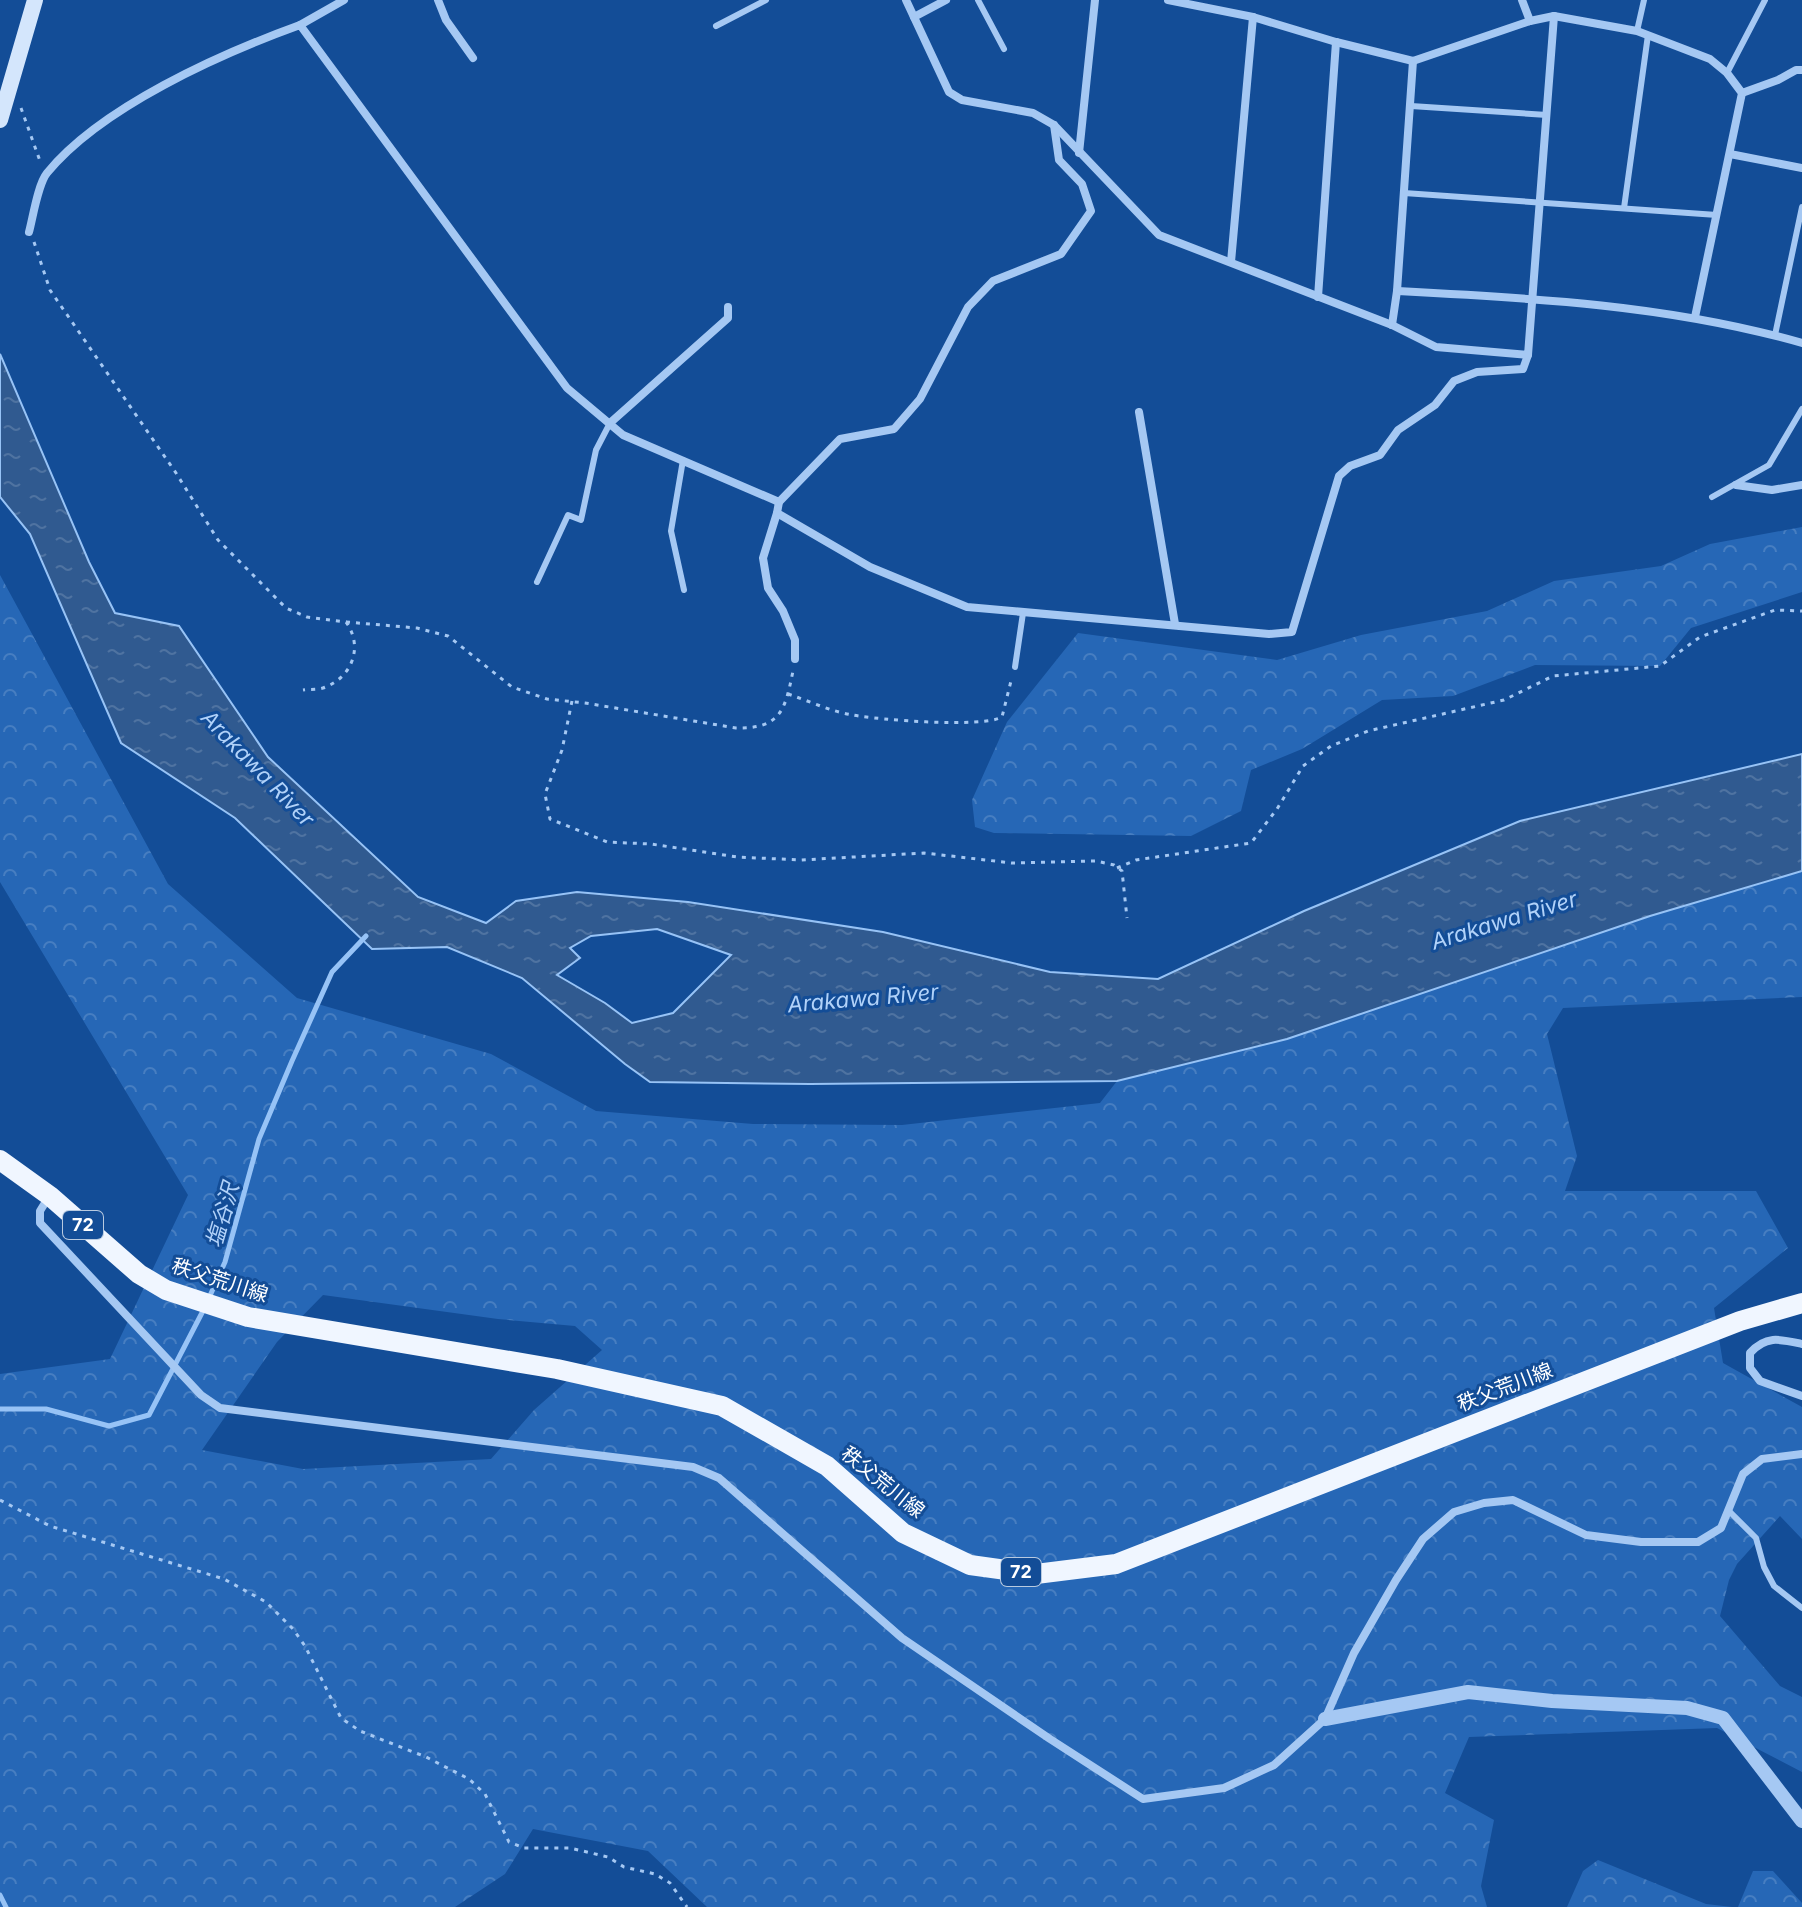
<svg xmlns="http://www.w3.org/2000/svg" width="1802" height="1907" font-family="Inter,'Noto Sans JP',sans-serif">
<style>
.forest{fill:url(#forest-crowns);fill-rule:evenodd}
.water{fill:url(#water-ripples);stroke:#97c3f6;stroke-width:2;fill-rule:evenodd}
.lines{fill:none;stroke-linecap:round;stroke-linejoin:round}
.stream{stroke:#97c3f6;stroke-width:5}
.path{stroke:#a5c8f3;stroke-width:3;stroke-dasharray:4 6;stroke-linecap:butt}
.service{stroke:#a5c8f3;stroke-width:6}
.minor{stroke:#a5c8f3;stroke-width:8}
.tertiary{stroke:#a5c8f3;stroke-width:14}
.primary{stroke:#f0f6ff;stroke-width:20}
.secondary-bridge{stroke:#d4e6fc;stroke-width:16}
.labels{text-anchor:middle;stroke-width:6;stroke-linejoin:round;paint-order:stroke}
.shield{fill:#134d97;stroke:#b8cae0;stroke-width:2}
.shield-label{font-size:18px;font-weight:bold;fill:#fff}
.street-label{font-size:20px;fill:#fff;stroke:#134d97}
.water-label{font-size:22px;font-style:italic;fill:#b1d2f9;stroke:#134d97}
</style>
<defs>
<pattern id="forest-crowns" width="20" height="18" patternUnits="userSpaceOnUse" patternTransform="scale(2)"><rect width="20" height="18" fill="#2667b6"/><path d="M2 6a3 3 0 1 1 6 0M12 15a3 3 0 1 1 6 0" fill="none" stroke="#477ec1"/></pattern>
<pattern id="water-ripples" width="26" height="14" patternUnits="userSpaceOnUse" patternTransform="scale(2)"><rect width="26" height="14" fill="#305a90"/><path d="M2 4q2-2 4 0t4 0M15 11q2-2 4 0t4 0" fill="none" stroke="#4f73a1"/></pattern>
</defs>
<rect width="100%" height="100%" fill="#134d97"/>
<g class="forest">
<polygon points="1802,527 1802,592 1691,628 1660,666 1535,665 1453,696 1382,700 1302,749 1251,770 1241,811 1191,836 994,833 975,827 972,800 1007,722 1078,633 1277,660 1361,635 1487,611 1554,581 1661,566 1710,544"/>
<path d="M 0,575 L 168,884 L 297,998 L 491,1054 L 596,1111 L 753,1124 L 902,1125 L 1100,1103 L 1117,1081 L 1287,1039 L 1650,916 L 1802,871 L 1802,997 L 1563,1008 L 1547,1034 L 1577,1156 L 1565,1191 L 1756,1191 L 1788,1248 L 1714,1308 L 1723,1363 L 1802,1407 L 1802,1539 L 1780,1516 L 1737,1564 L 1729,1580 L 1720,1616 L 1780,1686 L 1802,1697 L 1802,1772 L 1717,1728 L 1469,1737 L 1445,1793 L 1494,1820 L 1481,1886 L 1487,1907 L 707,1907 L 648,1851 L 533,1829 L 505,1874 L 455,1907 L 0,1907 L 0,1374 L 110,1359 L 188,1195 L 0,882 ZM 323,1295 L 498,1319 L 575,1326 L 602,1350 L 534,1410 L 491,1459 L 303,1469 L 202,1450 L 277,1342 Z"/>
<polygon points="1598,1860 1706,1904 1732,1907 1567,1907 1583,1871"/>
<polygon points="1753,1871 1773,1871 1802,1903 1802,1907 1738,1907"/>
</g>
<path class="water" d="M 0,354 L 89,562 L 115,613 L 179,626 L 268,757 L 418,897 L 486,923 L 516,901 L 577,892 L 688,902 L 883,932 L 1050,972 L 1158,979 L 1304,911 L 1520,821 L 1802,754 L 1802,871 L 1650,916 L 1287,1039 L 1117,1081 L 810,1084 L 650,1082 L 625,1064 L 522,978 L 447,947 L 372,949 L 235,818 L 121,743 L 30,534 L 0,497 ZM 657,929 L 731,955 L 673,1013 L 632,1023 L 605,1003 L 557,975 L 580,958 L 570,948 L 591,936 Z"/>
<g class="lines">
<g class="stream">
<polyline points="209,1298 225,1262 259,1139 292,1061 332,972 366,936"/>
<polyline points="0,1409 46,1409 109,1426 149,1415 205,1307"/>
<polyline points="0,1895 6,1907"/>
</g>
<g class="path">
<polyline points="21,108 40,161"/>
<path d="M 34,242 L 50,290 L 176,473 L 218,540 L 286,608 L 307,617 L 346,622 C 364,647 352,678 323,688 C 317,690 309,689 303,690"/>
<path d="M 346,622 L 417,628 L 448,636 L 512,687 L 547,699 L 585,703 L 736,728 C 781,729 785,710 793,671"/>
<path d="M 788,694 C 809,701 832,712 853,715 C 879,720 983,728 1002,717 L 1012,677"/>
<polyline points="572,701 562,750 545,794 550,819 607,842 651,844 737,857 801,860 924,853 1012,863 1096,861 1114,865 1122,871 1127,918"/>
<polyline points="1117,868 1136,860 1251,843 1277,809 1303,766 1331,746 1368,731 1504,700 1553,676 1660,666 1700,637 1775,610 1802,611"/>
<polyline points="0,1500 50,1526 224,1579 266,1602 293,1629 305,1646 341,1718 360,1731 426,1757 469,1779 485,1794 509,1842 524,1848 570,1848 608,1857 624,1867 655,1874 670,1883 687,1907"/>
</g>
<g class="service">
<polyline points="978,0 1004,49"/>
<polyline points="716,26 766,0"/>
<polyline points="1637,31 1644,0"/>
<polyline points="1727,73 1765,0"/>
<polyline points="1411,106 1547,115"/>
<polyline points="1404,193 1717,215"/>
<polyline points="1624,208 1648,35"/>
<polyline points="1775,335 1802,207"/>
<polyline points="683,460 671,531 684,590"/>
<polyline points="1712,497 1769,465 1802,409"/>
<polyline points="537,582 568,515 581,520 596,450 610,423"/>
<polyline points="1015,667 1023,613"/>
<polyline points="1729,1511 1756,1538 1764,1567 1774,1586 1802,1608"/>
</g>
<g class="minor">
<polyline points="438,0 446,20 473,58"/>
<polyline points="906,0 949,92 962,100 1033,113 1054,125 1159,235 1392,325 1436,347 1528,355 1554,16"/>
<polyline points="1168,0 1253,17 1336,42 1413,61 1530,21 1554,16 1637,31 1710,59 1727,73 1742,93 1695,317"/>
<polyline points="1522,0 1530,21"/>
<polyline points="914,17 946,0"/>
<polyline points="300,25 344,0"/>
<polyline points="1742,93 1778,80 1796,70 1802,70"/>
<polyline points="1079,153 1095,0"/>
<polyline points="1730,154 1802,168"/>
<path d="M 29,232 C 33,217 38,184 47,173 C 101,107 220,54 300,25 L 567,388 L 623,435 L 779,502 L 840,439 L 894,429 L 920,399 L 968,307 L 993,281 L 1061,254 L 1091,211 L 1082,184 L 1059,160 L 1054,125"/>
<polyline points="1231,262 1253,17"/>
<path d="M 1397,291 C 1533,298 1670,305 1802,343"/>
<polyline points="1318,297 1336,42"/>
<polyline points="1392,325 1397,291 1413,61"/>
<polyline points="1139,412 1175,624"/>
<polyline points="610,423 728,318 728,307"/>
<polyline points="1736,485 1772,490 1802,485"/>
<polyline points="779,502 777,513 870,567 967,607 1269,634 1292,632 1339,476 1350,466 1380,455 1398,430 1435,405 1454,381 1477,372 1523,369 1528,355"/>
<polyline points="777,513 763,558 768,588 783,611 795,640 795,659"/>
<polyline points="48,1198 40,1211 40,1223 201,1395 220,1408 693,1467 719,1478 902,1638 1050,1739 1143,1799 1224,1788 1274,1765 1325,1719 1354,1653 1396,1580 1423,1539 1454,1512 1484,1503 1513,1500 1586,1535 1641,1542 1698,1542 1721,1528 1743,1474 1762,1459 1802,1454"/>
<path d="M 1802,1344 C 1780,1339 1766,1335 1750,1353 L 1750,1368 L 1760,1381 L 1802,1396"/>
</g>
<polyline class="tertiary" points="1325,1719 1468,1692 1552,1701 1687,1708 1723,1718 1802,1821"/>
<polyline class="primary" points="0,1160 50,1196 139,1274 166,1290 248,1317 557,1369 722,1406 827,1466 903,1533 970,1565 1036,1574 1116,1564 1740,1321 1802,1303"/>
<polyline class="secondary-bridge" points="0,120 35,0"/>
</g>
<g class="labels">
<g class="shield">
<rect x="63" y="1211" width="40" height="28" rx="6"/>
<rect x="1001" y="1558" width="40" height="28" rx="6"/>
</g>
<g class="shield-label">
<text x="83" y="1231">72</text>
<text x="1021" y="1578">72</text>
</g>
<g class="street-label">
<text transform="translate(220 1280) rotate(18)" y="7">秩父荒川線</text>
<text transform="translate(1505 1387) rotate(-21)" y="7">秩父荒川線</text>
<text transform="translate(883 1482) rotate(39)" y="7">秩父荒川線</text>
</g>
<g class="water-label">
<text transform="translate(258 768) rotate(46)" y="8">Arakawa River</text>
<text transform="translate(1504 920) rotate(-17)" y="8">Arakawa River</text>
<text transform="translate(863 998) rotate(-5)" y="8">Arakawa River</text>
<text transform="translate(222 1215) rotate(-74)" y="8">塩谷沢</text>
</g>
</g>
</svg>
